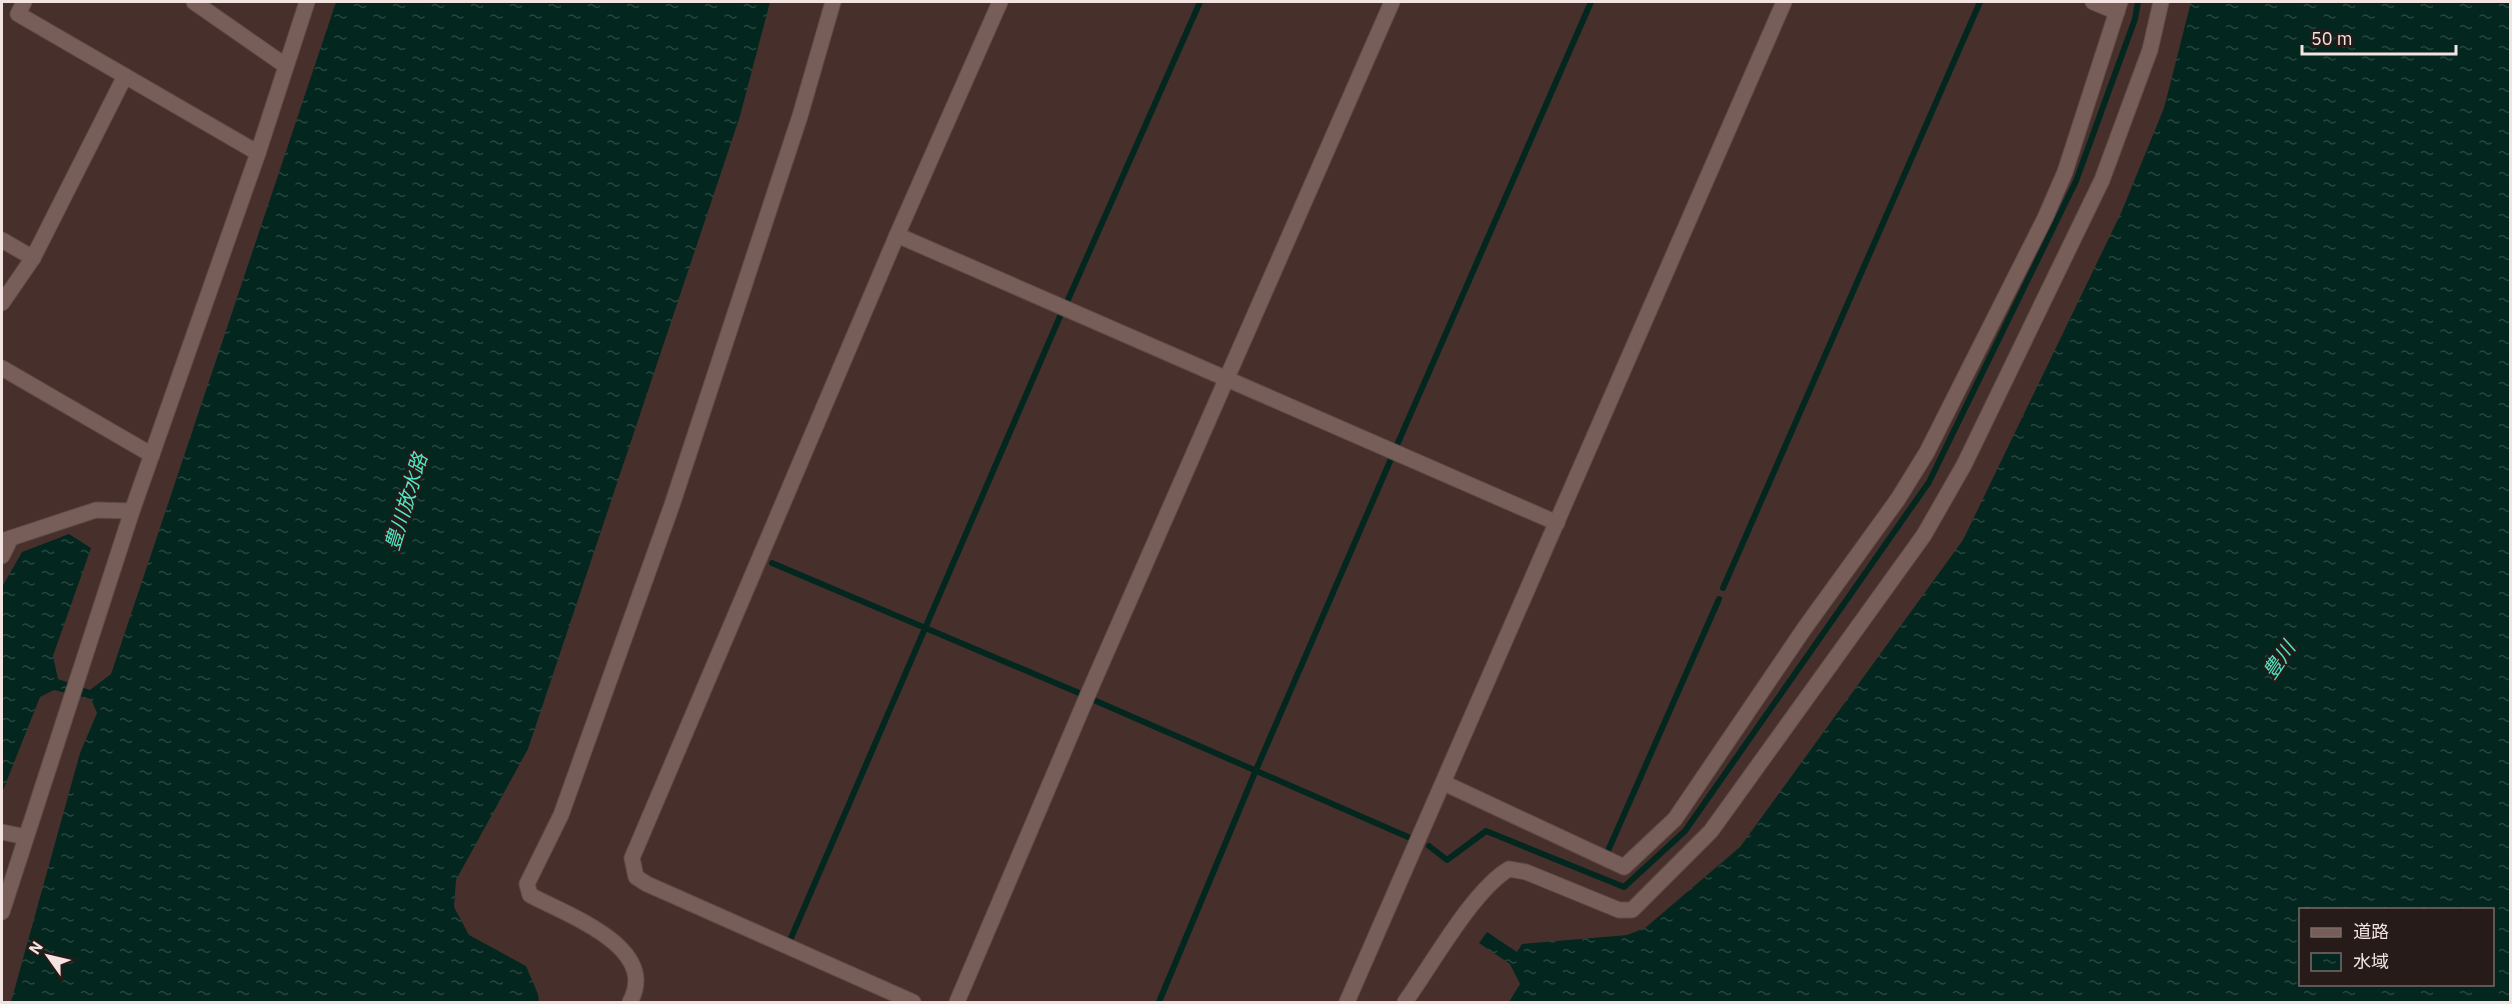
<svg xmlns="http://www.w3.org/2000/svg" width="2512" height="1004" font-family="'IBM Plex Sans','Noto Sans JP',sans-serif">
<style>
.water{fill:url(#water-ripples);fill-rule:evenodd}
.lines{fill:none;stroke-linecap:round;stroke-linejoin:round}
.stream{stroke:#03271f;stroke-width:6}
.minor-casing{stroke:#604c49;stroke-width:17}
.minor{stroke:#785e59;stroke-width:15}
.labels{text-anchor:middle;stroke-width:4.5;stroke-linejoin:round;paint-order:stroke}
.water-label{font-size:20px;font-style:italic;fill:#4ee8c5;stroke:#261b19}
</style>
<defs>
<pattern id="water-ripples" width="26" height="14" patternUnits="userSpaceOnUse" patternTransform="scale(1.5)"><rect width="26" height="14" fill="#03271f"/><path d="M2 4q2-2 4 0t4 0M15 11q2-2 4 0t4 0" fill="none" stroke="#28463f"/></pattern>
</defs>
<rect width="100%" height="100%" fill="#47302c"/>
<g class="water">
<polygon points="336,2 770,2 740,116 528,749 456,880 454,907 469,935 526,966 538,994 539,1002 11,1002 80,753 97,713 91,699 54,690 40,697 2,793 2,587 22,552 69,534 91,548 53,656 58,679 90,690 111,674"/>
<path d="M 2191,2 L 2510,2 L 2510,1002 L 1509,1002 L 1520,984 L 1510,964 L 1479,943 L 1487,932 L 1517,952 L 1522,944 L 1627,935 L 1645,928 L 1740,847 L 1963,540 L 2121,213 L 2164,108 ZM 2300,910 L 2492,910 L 2492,984 L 2300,984 Z"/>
</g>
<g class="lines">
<g class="stream">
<polyline points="1067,302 1200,2"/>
<polyline points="1397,445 1591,2"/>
<polyline points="772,563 1079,693"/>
<polyline points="1723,588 1980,2"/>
<polyline points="1096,701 1408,837"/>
<polyline points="1429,846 1447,860 1486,831 1624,887 1685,831 1929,482 2076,181 2135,19 2138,2"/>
<polyline points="1607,853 1719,599"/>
<polyline points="791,938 1061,314"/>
<polyline points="1159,1002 1256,770 1391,459"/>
</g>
<g class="minor-casing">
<g id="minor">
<polyline points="24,2 18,14 258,153"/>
<polyline points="194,2 286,66"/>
<polyline points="2093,2 2117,12"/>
<polyline points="897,235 1557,523"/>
<polyline points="2,240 33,258"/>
<polyline points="2,303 33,258 125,76"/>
<polyline points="2,368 152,455"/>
<polyline points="2,541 96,510 132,511"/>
<polyline points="2,556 11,538"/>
<polyline points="1444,783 1624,867 1675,819 1804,629 1898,499 1927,452 2045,218 2065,172 2120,2"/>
<polyline points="2,832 26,837"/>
<polyline points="2,912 132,511 258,153 307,2"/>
<path d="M 630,1002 C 660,947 567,915 530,895 L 527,884 L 561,815 L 672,505 L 800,116 L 833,2"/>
<polyline points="913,1002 647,884 636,877 632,858 897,235 1000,2"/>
<polyline points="957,1002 1089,692 1392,2"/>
<polyline points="1347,1002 1784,2"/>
<path d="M 1405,1002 C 1431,966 1473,890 1509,869 L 1526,872 L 1619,910 L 1632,910 L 1711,831 L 1924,535 L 1964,465 L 2102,180 L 2150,50 L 2161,2"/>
</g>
</g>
<use href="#minor" class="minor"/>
</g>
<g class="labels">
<g class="water-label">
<text transform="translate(406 502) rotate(-73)" y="7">豊川放水路</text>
<text transform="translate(2279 660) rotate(-56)" y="7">豊川</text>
</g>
</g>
<rect width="2512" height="1004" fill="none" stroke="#f3e4e1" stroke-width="6"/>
<rect x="2299" y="908" width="195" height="78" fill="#261b19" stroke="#786b69" stroke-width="1.5"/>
<rect x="2311" y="928" width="30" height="9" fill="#785e59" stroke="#786b69" stroke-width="1.5"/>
<text x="2353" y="938" font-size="18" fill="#f3e4e1">道路</text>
<rect x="2311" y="953" width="30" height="18" fill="url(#water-ripples)" stroke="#786b69" stroke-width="1.5"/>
<text x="2353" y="968" font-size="18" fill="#f3e4e1">水域</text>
<g transform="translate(48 956) rotate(304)" stroke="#261b19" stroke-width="4.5" paint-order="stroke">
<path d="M0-4.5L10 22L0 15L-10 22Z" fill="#f3e4e1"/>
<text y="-9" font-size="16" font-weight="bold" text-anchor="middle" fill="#f3e4e1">N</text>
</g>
<path d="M2302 45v9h154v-9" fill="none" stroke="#f3e4e1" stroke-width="3"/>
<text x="2311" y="45" font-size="18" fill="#f3e4e1" stroke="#261b19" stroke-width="4.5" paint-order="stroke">50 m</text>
</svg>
